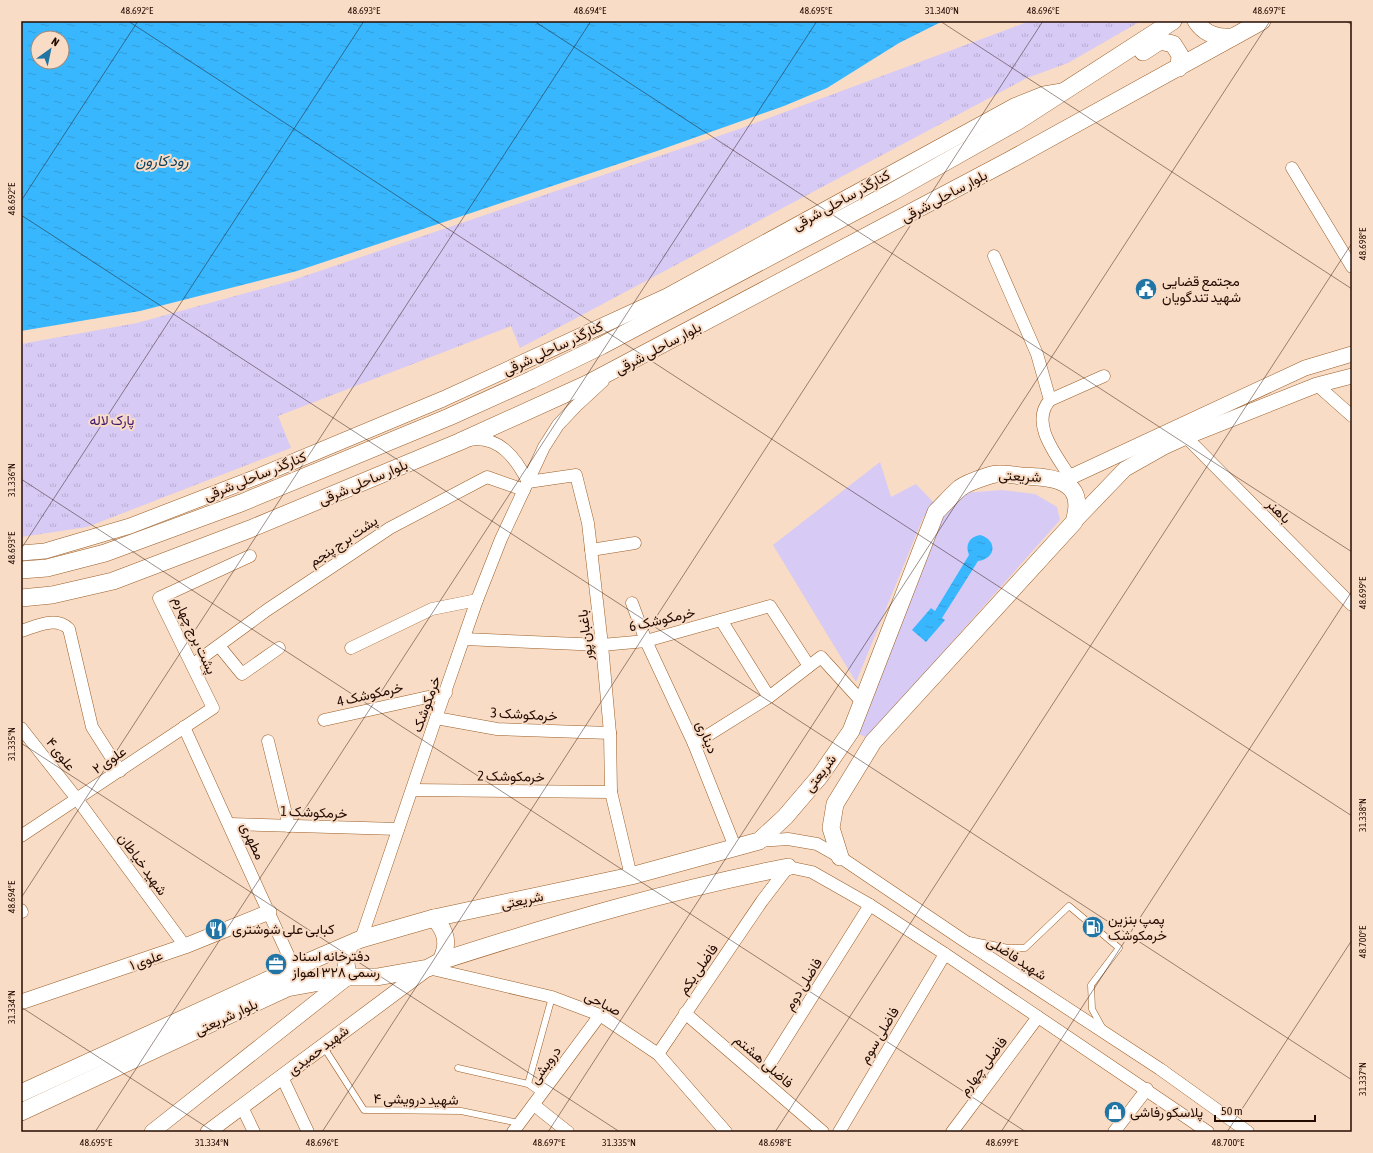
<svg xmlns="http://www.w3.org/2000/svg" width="1373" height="1153" font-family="'Asap Condensed',Vazirmatn,sans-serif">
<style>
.grass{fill:#d7caf5}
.park{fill:url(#park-tufts)}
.water{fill:url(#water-ripples);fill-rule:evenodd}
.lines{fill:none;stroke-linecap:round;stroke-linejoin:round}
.service-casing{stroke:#9c5e26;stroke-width:7}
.minor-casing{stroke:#9c5e26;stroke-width:13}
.tertiary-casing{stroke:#9c5e26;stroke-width:16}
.secondary-casing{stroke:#9c5e26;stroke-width:18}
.service{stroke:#fff;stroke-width:6}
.minor{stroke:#fff;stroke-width:12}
.tertiary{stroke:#fff;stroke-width:15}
.secondary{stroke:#fff;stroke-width:17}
.ticks{fill:none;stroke:#240b00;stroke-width:1;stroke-opacity:0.45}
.labels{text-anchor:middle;stroke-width:4;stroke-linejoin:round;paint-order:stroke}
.street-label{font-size:14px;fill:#240b00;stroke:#f8dcc6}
.poi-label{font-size:14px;fill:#240b00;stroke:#f8dcc6;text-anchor:start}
.park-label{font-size:14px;fill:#3e146e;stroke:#f8dcc6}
.water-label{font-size:15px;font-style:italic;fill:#0b3f5b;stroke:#f8dcc6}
.neatline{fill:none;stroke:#240b00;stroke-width:1.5}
.ticks-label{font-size:10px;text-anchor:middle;fill:#240b00}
</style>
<defs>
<pattern id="park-tufts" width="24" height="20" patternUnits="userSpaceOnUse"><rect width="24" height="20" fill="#d7caf5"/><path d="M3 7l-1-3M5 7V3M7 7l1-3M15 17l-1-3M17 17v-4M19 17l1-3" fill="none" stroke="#b8acd0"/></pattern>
<pattern id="water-ripples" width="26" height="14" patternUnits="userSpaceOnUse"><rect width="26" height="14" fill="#38b7fe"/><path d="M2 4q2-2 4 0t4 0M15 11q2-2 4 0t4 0" fill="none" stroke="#319cd8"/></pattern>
</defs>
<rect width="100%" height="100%" fill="#f8dcc6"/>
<g class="grass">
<polygon points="880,462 891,497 916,484 934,503 923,518 856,682 773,545"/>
<polygon points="1002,490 1035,494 1057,507 1060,520 867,738 857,733 941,517 964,493"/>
</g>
<polygon class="park" points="1030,21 1141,21 1068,63 1027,78 520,348 511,326 278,416 291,448 87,527 21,537 21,344 137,323 290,281 742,128"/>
<g class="water">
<path d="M 21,21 L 943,21 L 899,43 L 827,88 L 784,106 L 657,151 L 297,271 L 140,311 L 21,331 ZM 38,38 L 62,38 L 62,62 L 38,62 Z"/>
<path d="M 980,535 C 998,540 996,559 978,561 L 942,618 L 945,620 L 926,642 L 912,630 L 931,608 L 935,611 L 969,555 C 965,545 969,537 980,535 Z"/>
</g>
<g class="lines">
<g class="service-casing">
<g id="service">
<polyline points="969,940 1008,948 1025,948 1069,906 1119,948 1091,985 1092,1009 1103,1029"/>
<polyline points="323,1046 364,1110 461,1111 519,1123"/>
<polyline points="458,1068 528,1084 552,997"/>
<polyline points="528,1084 542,1094"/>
</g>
</g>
<g class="minor-casing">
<g id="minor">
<polyline points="1292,168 1352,267"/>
<path d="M 994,256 L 1037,354 L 1050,400 C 1029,423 1057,456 1070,477"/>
<polyline points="1317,385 1352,416"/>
<polyline points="1050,400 1104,376"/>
<polyline points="1186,437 1352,605"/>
<path d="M 469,440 C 499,435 516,458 528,482"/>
<polyline points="528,482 576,475 588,523 602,645 610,733 611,792 631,876"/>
<polyline points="591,550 635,543"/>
<polyline points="632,603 646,641 694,744 735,847"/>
<polyline points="721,620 769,697"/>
<path d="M 21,631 C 37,626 56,616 69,629 L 92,727 L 120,771"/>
<polyline points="464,639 602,645 646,641 770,606 809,666"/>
<polyline points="219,646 242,674 279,648"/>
<polyline points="351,648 432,609 477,600"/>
<polyline points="192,665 267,610 390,528 487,477 524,490"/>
<polyline points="436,718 497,729 610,733"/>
<polyline points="324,720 446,693"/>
<polyline points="184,727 294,968"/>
<polyline points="21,728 77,799 185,946"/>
<polyline points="268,741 289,826"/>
<polyline points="694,744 769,697 821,657 862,702"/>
<polyline points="412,790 611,792"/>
<polyline points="229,824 398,829"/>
<polyline points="21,836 213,708 159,598 250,556"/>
<polyline points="759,841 788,839 817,844 840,857 960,938 1160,1069 1248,1132"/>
<polyline points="21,910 22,912"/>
<polyline points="361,939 436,718 477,600 501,539 544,447 558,425 576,406 603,381"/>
<polyline points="428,968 552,997 600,1015 658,1054 726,1132"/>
<polyline points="685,1013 823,1132"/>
<polyline points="658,1054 762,901 788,867 812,872 870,905 945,954 1208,1132"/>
<polyline points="282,1077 308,1132"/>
<polyline points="761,1078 870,905"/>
<polyline points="534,1105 568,1132"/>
<polyline points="242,1107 254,1132"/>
<polyline points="513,1132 600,1015"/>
<polyline points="839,1132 945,954"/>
<polyline points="952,1132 1038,1017"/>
<polyline points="1114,1132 1147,1089"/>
</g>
</g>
<g class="tertiary-casing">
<g id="tertiary">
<polyline points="1062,481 1305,368 1352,354"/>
<polyline points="1074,522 1125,469 1164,447 1186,437 1317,385 1352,376"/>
<polyline points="21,553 45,551 130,526 254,478 443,399 667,296 1014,106 1044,94 1062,91"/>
<polyline points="21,1002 185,946 269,912"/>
<polyline points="152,1132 348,977"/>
<polyline points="208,1132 428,968"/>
</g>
</g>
<g class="secondary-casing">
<g id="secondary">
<path d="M 1196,21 C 1205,35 1218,38 1233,37"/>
<polyline points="1143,52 1160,41 1173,44 1180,55 1179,68"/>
<polyline points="21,570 47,568 105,553 241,503 449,417 531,380 601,346 892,192 1018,121 1173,21"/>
<polyline points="21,598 52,595 113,581 250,529 459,442 587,384 1010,160 1262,21"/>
<path d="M 434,918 C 447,932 449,944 441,961"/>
<polyline points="348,977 346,963 349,945"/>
<path d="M 21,1093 L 294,968 L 361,939 L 434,918 L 631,876 L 759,841 L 785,817 L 820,776 L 851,731 L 936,512 C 944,504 952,495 960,488 C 968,482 982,478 991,475 C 999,472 1012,475 1021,476 C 1053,477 1087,479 1074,522 L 873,742 L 835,804 L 831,828 L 840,857"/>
<path d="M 21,1112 L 287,988 L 348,977 L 377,977 L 428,968 L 441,961 C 556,924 670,890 788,867"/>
</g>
</g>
<use href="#service" class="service"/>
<use href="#minor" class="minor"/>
<use href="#tertiary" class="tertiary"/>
<use href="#secondary" class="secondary"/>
</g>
<path class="ticks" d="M 128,21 L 1352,816M 534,21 L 1352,552M 940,21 L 1352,289M 1346,21 L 1352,25M 21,201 L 138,21M 21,215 L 1352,1080M 21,479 L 1026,1132M 21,549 L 364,21M 21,743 L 620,1132M 21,898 L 591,21M 21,1007 L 214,1132M 95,1132 L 817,21M 322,1132 L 1043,21M 548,1132 L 1270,21M 775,1132 L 1352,243M 1001,1132 L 1352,591M 1227,1132 L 1352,940"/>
<defs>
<g id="civic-disc" transform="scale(1.15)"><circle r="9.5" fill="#2075a5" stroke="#f8dcc6"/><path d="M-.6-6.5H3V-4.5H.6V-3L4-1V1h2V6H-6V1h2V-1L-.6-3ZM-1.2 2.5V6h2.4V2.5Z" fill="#fff"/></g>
<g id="fuel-disc" transform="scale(1.15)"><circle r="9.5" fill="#2075a5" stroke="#f8dcc6"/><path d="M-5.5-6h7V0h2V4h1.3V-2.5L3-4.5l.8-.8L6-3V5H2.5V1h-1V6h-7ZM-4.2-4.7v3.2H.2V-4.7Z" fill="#fff"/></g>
<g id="restaurant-disc" transform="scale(1.15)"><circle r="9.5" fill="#2075a5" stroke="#f8dcc6"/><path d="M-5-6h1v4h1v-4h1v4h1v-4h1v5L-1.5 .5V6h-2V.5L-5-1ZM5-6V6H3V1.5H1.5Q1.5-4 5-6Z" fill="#fff"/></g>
<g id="office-disc" transform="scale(1.15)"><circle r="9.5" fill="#2075a5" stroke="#f8dcc6"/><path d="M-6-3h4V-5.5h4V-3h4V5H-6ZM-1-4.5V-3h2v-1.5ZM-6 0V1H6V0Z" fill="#fff"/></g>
<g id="shop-disc" transform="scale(1.15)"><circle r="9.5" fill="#2075a5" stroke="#f8dcc6"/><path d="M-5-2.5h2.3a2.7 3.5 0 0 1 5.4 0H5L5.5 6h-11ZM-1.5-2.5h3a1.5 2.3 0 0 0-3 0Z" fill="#fff"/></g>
</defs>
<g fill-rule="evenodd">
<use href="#civic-disc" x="1146" y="289"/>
<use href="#fuel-disc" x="1093" y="927"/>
<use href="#restaurant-disc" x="216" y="929"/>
<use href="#office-disc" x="276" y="964"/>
<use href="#shop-disc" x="1115" y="1112"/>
</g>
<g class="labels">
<g class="street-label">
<text transform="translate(944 196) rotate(-28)" y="5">بلوار ساحلی شرقی</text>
<text transform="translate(841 200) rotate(-29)" y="5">کنارگذر ساحلی شرقی</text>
<text transform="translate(553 348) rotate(-25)" y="5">کنارگذر ساحلی شرقی</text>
<text transform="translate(658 348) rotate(-28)" y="5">بلوار ساحلی شرقی</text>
<text transform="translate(255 476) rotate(-22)" y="5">کنارگذر ساحلی شرقی</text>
<text transform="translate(1020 476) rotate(3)" y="5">شریعتی</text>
<text transform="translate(363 482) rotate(-23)" y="5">بلوار ساحلی شرقی</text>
<text transform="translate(1279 511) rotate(45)" y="5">باهنر</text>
<text transform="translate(343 541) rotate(-34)" y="5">پشت برج پنجم</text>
<text transform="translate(662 619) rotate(-13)" y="5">خرمکوشک 6</text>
<text transform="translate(195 635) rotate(65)" y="5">پشت برج چهارم</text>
<text transform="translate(585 635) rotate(-96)" y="5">باغبان پور</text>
<text transform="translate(370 694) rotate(-13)" y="5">خرمکوشک 4</text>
<text transform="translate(426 704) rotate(-70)" y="5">خرمکوشک</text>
<text transform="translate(524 714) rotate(3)" y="5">خرمکوشک 3</text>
<text transform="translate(707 737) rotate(67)" y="5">دیناری</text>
<text transform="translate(61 754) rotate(52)" y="5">علوی ۴</text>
<text transform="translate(109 760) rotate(-34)" y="5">علوی ۲</text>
<text transform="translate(820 773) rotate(-53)" y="5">شریعتی</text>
<text transform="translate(511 776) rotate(1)" y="5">خرمکوشک 2</text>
<text transform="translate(314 812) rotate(2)" y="5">خرمکوشک 1</text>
<text transform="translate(253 841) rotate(65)" y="5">مطهری</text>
<text transform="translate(143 864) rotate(54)" y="5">شهید خیاطان</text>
<text transform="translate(522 900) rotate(-12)" y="5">شریعتی</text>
<text transform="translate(1017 958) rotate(33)" y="5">شهید فاضلی</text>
<text transform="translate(146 960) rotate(-19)" y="5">علوی ۱</text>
<text transform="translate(698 969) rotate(-55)" y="5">فاضلی یکم</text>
<text transform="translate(803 984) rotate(-58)" y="5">فاضلی دوم</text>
<text transform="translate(603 1003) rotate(27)" y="5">صباحی</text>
<text transform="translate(226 1017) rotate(-25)" y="5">بلوار شریعتی</text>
<text transform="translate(879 1035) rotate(-59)" y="5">فاضلی سوم</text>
<text transform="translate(318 1050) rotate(-37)" y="5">شهید حمیدی</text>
<text transform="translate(764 1061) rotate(41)" y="5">فاضلی هشتم</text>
<text transform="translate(545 1065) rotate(-54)" y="5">درویشی</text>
<text transform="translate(983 1066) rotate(-53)" y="5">فاضلی چهارم</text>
<text transform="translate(416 1099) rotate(1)" y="5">شهید درویشی ۴</text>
</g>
<g class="poi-label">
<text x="1162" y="286">مجتمع قضایی<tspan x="1162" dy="16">شهید تندگویان</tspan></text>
<text x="1108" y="924">پمپ بنزین<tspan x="1108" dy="16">خرمکوشک</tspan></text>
<text x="232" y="934">کبابی علی شوشتری</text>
<text x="292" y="961">دفترخانه اسناد<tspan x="292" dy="16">رسمی ۳۲۸ اهواز</tspan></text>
<text x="1130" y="1117">پلاسکو رفاشی</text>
</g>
<g class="park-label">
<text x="112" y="425">پارک لاله</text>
</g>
<g class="water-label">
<text x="162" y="166">رود کارون</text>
</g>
</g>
<rect width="1373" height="1153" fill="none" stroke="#f8dcc6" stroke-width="44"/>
<g transform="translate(50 50) rotate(33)"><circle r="19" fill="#f8dcc6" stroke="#a38877"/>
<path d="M0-3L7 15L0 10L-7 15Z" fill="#2075a5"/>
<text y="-6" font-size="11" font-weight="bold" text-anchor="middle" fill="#240b00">N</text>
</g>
<path d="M1215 1115v6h100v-6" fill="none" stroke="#240b00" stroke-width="2"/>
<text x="1221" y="1115" font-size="12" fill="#240b00" stroke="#f8dcc6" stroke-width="3" paint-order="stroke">50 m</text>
<rect x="22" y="22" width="1329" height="1109" class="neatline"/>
<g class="ticks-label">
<text x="137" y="14">48.692°E</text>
<text x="364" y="14">48.693°E</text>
<text x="590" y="14">48.694°E</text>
<text x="816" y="14">48.695°E</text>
<text x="942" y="14">31.340°N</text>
<text x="1043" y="14">48.696°E</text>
<text x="1269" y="14">48.697°E</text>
<text transform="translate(11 199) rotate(-90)" y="4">48.692°E</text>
<text transform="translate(1362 244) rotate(-90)" y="4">48.698°E</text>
<text transform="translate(11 480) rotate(-90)" y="4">31.336°N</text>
<text transform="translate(11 548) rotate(-90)" y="4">48.693°E</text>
<text transform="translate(1362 593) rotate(-90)" y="4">48.699°E</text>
<text transform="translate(11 744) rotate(-90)" y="4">31.335°N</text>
<text transform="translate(1362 815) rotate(-90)" y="4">31.338°N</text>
<text transform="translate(11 897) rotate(-90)" y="4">48.694°E</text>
<text transform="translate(1362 942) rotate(-90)" y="4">48.700°E</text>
<text transform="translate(11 1007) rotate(-90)" y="4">31.334°N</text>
<text transform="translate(1362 1079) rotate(-90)" y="4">31.337°N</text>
<text x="96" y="1146">48.695°E</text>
<text x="212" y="1146">31.334°N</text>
<text x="322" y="1146">48.696°E</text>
<text x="549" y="1146">48.697°E</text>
<text x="619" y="1146">31.335°N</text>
<text x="775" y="1146">48.698°E</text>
<text x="1002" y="1146">48.699°E</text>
<text x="1228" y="1146">48.700°E</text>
</g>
</svg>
